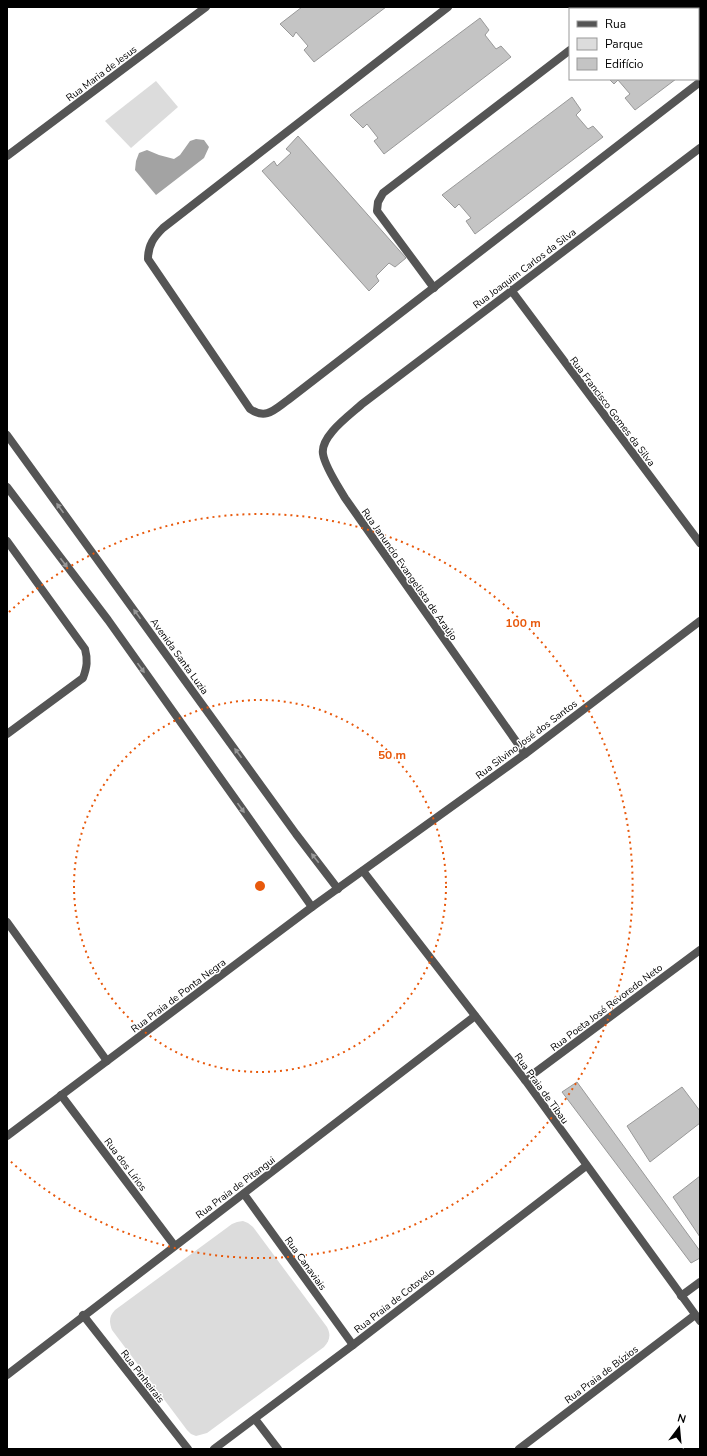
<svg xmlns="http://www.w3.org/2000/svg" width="707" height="1456" font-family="'Nunito Sans',sans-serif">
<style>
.green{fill:#dcdcdc}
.water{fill:#a3a3a3}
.building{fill:#c4c4c4;stroke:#999}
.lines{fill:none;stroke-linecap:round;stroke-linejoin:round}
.service{stroke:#555;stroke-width:8}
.minor{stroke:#555;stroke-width:8}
.oneway{fill:#999}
.ring{fill:none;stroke:#e8590c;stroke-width:2;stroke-dasharray:2 4}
.labels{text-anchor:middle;stroke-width:3;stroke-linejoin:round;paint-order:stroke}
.street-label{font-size:10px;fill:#000;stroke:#fff}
.centre{fill:#e8590c;stroke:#fff;stroke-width:2}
.ring-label{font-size:12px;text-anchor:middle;font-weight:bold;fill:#e8590c;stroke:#fff;stroke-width:3;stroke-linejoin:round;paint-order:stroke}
</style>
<rect width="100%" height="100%" fill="#fff"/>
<g class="green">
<polygon points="156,81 178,107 131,148 105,121"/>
<path d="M 243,1221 L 248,1223 L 253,1227 L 327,1327 C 331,1335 330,1340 324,1347 L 207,1433 L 196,1436 L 191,1434 L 187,1430 L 112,1330 C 109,1322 109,1316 115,1310 L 232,1224 L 237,1222 Z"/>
</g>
<polygon class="water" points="196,139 204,140 209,147 204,158 156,195 135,170 136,161 139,153 147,150 159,155 174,159 180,155 190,141"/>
<g class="building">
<polygon points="302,7 386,7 314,62 304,50 308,46 296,32 293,37 280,24"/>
<polygon points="688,7 700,7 700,61 698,62 698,9 685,9"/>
<polygon points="480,18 489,30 485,35 496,49 501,46 511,57 384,154 374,141 378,138 367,124 363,128 350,115"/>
<polygon points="609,79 676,79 635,110 625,98 630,94 618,80 614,84"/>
<polygon points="572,97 581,110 576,115 588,129 593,126 603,137 475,234 466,221 471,218 459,204 455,208 442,195"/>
<polygon points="298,136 406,258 395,267 389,263 376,276 379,281 369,291 262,171 274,161 277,166 291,153 286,149"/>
<polygon points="577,1082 700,1251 700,1258 691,1263 562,1092"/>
<polygon points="682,1087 700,1111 700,1123 650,1162 627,1126"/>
<polygon points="700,1176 700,1237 673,1197"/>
</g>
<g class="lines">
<g class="service">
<path d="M 448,7 L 163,228 C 154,237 148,245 148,259 L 250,409 C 266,420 274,410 288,400 L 700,82"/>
<polyline points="623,9 626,7"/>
<polyline points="434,288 377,211 378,202 383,193 570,50"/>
</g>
<g class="minor">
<polyline points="7,156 206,7"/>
<polyline points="511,290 700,543"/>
<polyline points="7,435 296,834 338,889"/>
<polyline points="7,487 108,620 312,907"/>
<path d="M 7,541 L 85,649 C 88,660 87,667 83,678 L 7,734"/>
<path d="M 525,754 L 345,498 C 338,486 325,467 323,454 C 320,436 350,415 362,404 L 700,148"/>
<polyline points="363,871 525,1080 700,1321"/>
<polyline points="7,922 107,1061"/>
<polyline points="525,1080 700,950"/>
<polyline points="61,1095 174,1245"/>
<polyline points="7,1136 312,907 525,754 700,621"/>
<polyline points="244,1194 353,1345"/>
<polyline points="681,1296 700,1282"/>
<polyline points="83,1315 188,1449"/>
<polyline points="7,1375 475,1016"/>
<polyline points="255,1419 278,1449"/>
<polyline points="214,1449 353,1345 586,1166"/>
<polyline points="519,1449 695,1315"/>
</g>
</g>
<defs><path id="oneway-solid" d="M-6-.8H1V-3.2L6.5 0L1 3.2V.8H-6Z"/></defs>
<g class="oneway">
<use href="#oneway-solid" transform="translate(60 508) rotate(-126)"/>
<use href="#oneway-solid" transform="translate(64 563) rotate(53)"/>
<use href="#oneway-solid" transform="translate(137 614) rotate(-126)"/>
<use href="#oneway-solid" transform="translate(141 668) rotate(54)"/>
<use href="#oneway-solid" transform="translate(238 753) rotate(-126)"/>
<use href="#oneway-solid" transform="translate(241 808) rotate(54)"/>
<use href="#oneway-solid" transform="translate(315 858) rotate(-128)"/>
</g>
<g class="ring">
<circle cx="260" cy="886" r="186"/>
<path d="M9 612A372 372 0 1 1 9 1160"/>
</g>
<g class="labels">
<g class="street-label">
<text transform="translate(101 73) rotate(-37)" y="4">Rua Maria de Jesus</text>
<text transform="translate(524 268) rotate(-37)" y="4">Rua Joaquim Carlos da Silva</text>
<text transform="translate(613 411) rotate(53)" y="4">Rua Francisco Gomes da Silva</text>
<text transform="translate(410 574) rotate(55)" y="4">Rua Januncio Evangelista de Araújo</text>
<text transform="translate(180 656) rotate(54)" y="4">Avenida Santa Luzia</text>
<text transform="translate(526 739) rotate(-37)" y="4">Rua Silvino José dos Santos</text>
<text transform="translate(178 995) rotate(-37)" y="4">Rua Praia de Ponta Negra</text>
<text transform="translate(606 1007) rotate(-37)" y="4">Rua Poeta José Revoredo Neto</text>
<text transform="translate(542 1088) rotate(54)" y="4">Rua Praia de Tibau</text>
<text transform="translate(126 1164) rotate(53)" y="4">Rua dos Lírios</text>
<text transform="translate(235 1187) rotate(-37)" y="4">Rua Praia de Pitangui</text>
<text transform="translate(306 1263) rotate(54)" y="4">Rua Canaviais</text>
<text transform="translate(394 1300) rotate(-38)" y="4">Rua Praia de Cotovelo</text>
<text transform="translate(601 1374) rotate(-37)" y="4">Rua Praia de Búzios</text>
<text transform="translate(143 1376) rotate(52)" y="4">Rua Pinheirais</text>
</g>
</g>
<circle cx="260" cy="886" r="6" class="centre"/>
<g class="ring-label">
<text x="523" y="627">100 m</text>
<text x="392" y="759">50 m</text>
</g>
<rect width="707" height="1456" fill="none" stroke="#000000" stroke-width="16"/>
<rect x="569" y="8" width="130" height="72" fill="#ffffff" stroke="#999999"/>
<rect x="577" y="21" width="20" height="6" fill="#555555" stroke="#999999"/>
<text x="605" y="28" font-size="12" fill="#000000">Rua</text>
<rect x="577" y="38" width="20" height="12" fill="#dcdcdc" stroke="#999999"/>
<text x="605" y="48" font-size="12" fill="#000000">Parque</text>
<rect x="577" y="58" width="20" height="12" fill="#c4c4c4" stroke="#999999"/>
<text x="605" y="68" font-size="12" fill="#000000">Edifício</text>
<g transform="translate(679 1428) rotate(16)" stroke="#ffffff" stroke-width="3" paint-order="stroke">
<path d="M0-3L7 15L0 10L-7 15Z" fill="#000000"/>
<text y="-6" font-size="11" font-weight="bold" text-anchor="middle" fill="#000000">N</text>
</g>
</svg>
